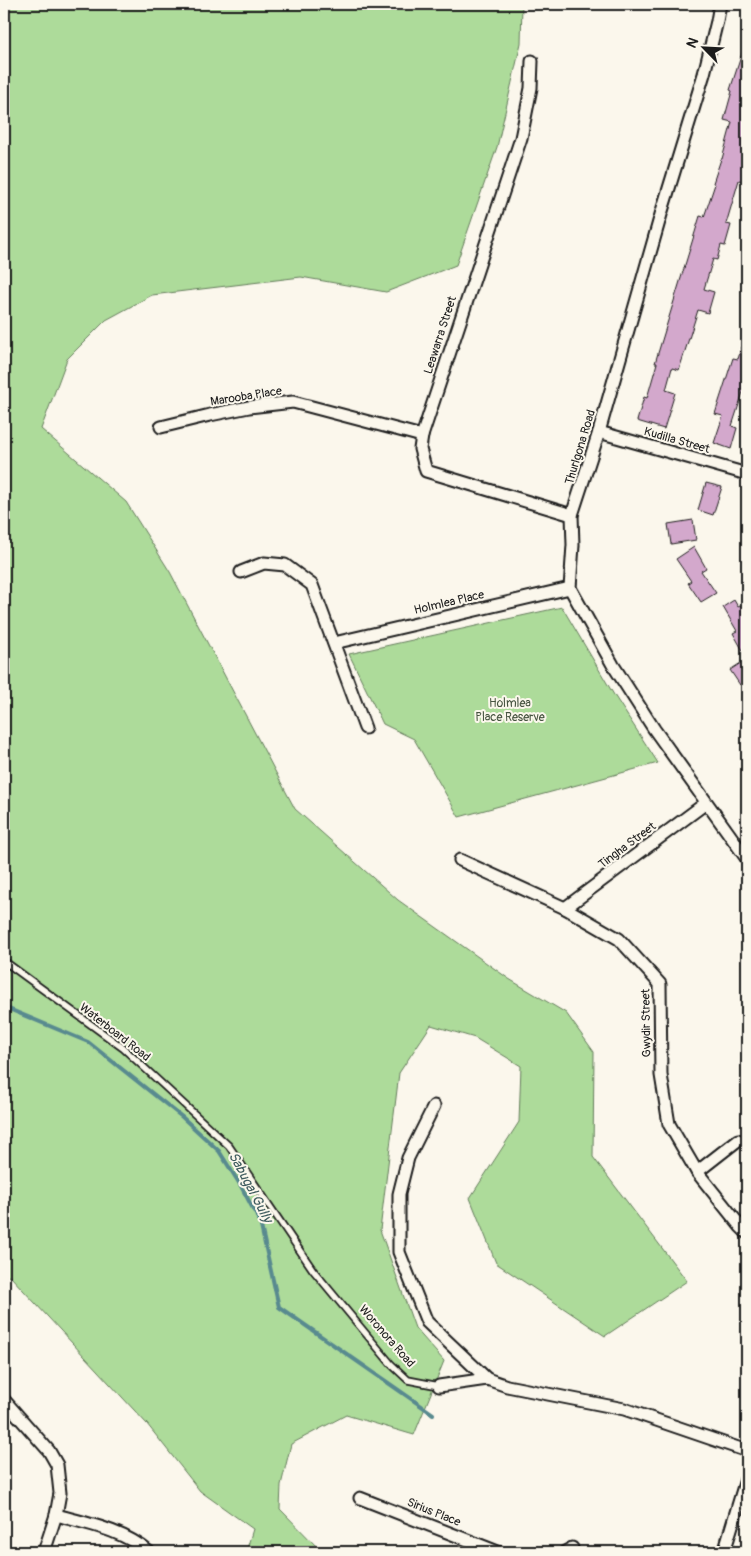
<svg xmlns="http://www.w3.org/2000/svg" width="751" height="1556" font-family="Pangolin,sans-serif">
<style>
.green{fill:#addb9a;stroke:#647c5b}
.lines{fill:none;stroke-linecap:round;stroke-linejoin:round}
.stream{stroke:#598a8f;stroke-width:4}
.building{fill:#d3a8cc;stroke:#1c1c1c}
.service-casing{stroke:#1c1c1c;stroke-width:9}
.minor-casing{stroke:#1c1c1c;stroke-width:15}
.service{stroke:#fbf7ec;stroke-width:5.5}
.minor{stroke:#fbf7ec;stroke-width:11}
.labels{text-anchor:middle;stroke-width:4;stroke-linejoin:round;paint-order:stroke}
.street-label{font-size:12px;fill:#1c1c1c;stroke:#fbf7ec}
.park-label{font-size:12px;fill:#485542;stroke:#fbf7ec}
.water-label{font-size:14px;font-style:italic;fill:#405c5f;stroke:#fbf7ec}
</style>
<rect width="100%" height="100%" fill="#fbf7ec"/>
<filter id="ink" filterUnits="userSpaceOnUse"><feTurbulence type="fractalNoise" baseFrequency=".02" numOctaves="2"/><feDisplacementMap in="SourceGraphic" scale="10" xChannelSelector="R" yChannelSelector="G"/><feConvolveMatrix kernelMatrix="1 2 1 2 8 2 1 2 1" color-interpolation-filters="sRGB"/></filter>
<g filter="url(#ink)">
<g class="green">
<polygon points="4,4 522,4 521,43 497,147 456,265 386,292 301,277 152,295 106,320 67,359 41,429 126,502 170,572 295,809 398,900 509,979 566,1013 594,1052 593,1157 687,1281 605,1336 496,1263 470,1198 519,1122 521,1066 475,1038 431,1025 399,1073 380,1230 415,1328 444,1361 414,1435 346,1415 291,1444 281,1485 280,1509 322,1552 246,1552 253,1529 200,1491 147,1424 11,1277 4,1275"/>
<polygon points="562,607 614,695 658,763 459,817 414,739 383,724 349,654"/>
</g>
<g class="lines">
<polyline class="stream" points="4,1007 88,1042 182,1117 219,1151 241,1186 260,1222 279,1307 433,1414"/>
</g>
<g class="building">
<polygon points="745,44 747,44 747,182 739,180 726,224 731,225 725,246 721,245 717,260 713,259 704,289 714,292 708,313 698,310 679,370 672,368 666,390 675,393 664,429 637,421 644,397 647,398 657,363 655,363 700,216 704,217 715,184 713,183 721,159 722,159 732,122 724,120 732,91 730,90"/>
<polygon points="745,336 747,337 747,390 744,389 732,426 737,428 731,449 714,443 723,416 715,414 733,358 738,359"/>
<polygon points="706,483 722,487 713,515 698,510"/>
<polygon points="693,520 696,540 671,544 668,524"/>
<polygon points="694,547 706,568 701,571 716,593 701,602 688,583 691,581 676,559"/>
<polygon points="734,600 738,607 744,604 747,610 747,658 733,633 737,631 723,607"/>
<polygon points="747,659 747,679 740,685 730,670"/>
</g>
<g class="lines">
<g class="service-casing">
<polyline id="service" points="4,961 123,1048 229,1146 313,1270 391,1364 408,1380 439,1386"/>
</g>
<g class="minor-casing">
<g id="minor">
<polyline points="720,4 717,21 704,74 662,211 599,432 572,515 573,545 570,588 613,665 654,729 747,859"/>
<polyline points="532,61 531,88 521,138 422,436 420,449 426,471 572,515"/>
<polyline points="161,427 210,415 249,407 293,402 422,436"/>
<polyline points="599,432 747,474"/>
<polyline points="241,572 264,563 285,565 312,585 365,728"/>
<polyline points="334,643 570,588"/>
<polyline points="460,860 565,908 619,939 660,984 661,1075 669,1124 697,1172 741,1227 747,1233"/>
<polyline points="565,908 706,803"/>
<polyline points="434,1106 408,1158 399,1194 399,1252 427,1322 487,1379"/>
<polyline points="697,1172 738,1140"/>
<polyline points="439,1386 487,1379 507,1386 624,1409 747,1451"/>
<polyline points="4,1400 49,1451 57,1465 60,1493 56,1515 44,1552"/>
<polyline points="360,1498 498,1552"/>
<path d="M 56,1515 C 89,1524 122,1530 149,1552"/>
<polyline points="565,1552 572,1548"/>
<polyline points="724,1552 747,1476"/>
</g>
</g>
<use href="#service" class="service"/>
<use href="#minor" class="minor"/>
</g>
</g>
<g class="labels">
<g class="street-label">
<text transform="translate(440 335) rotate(-72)" y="4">Leawarra Street</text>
<text transform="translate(246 396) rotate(-9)" y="4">Marooba Place</text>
<text transform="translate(677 440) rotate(16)" y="4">Kudilla Street</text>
<text transform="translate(580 447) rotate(-73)" y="4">Thurlgona Road</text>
<text transform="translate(449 602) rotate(-13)" y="4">Holmlea Place</text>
<text transform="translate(627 845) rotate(-37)" y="4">Tingha Street</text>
<text transform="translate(646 1023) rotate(-91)" y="4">Gwydir Street</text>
<text transform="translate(115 1032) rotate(38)" y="4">Waterboard Road</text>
<text transform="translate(387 1336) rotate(49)" y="4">Woronora Road</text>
<text transform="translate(434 1512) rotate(22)" y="4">Sirius Place</text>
</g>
<g class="park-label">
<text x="510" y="707">Holmlea<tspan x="510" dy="14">Place Reserve</tspan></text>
</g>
<g class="water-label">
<text transform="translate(251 1187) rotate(62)" y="5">Sabugal Gully</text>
</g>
</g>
<rect width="751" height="1556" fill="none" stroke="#fbf7ec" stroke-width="20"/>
<rect x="10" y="10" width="731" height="1536" fill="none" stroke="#1c1c1c" stroke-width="2" filter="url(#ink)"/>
<g transform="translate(704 48) rotate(294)" stroke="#fbf7ec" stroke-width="4" paint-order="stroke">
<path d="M0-4L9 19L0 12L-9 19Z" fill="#1c1c1c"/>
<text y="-8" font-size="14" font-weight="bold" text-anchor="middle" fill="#1c1c1c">N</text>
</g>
</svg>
